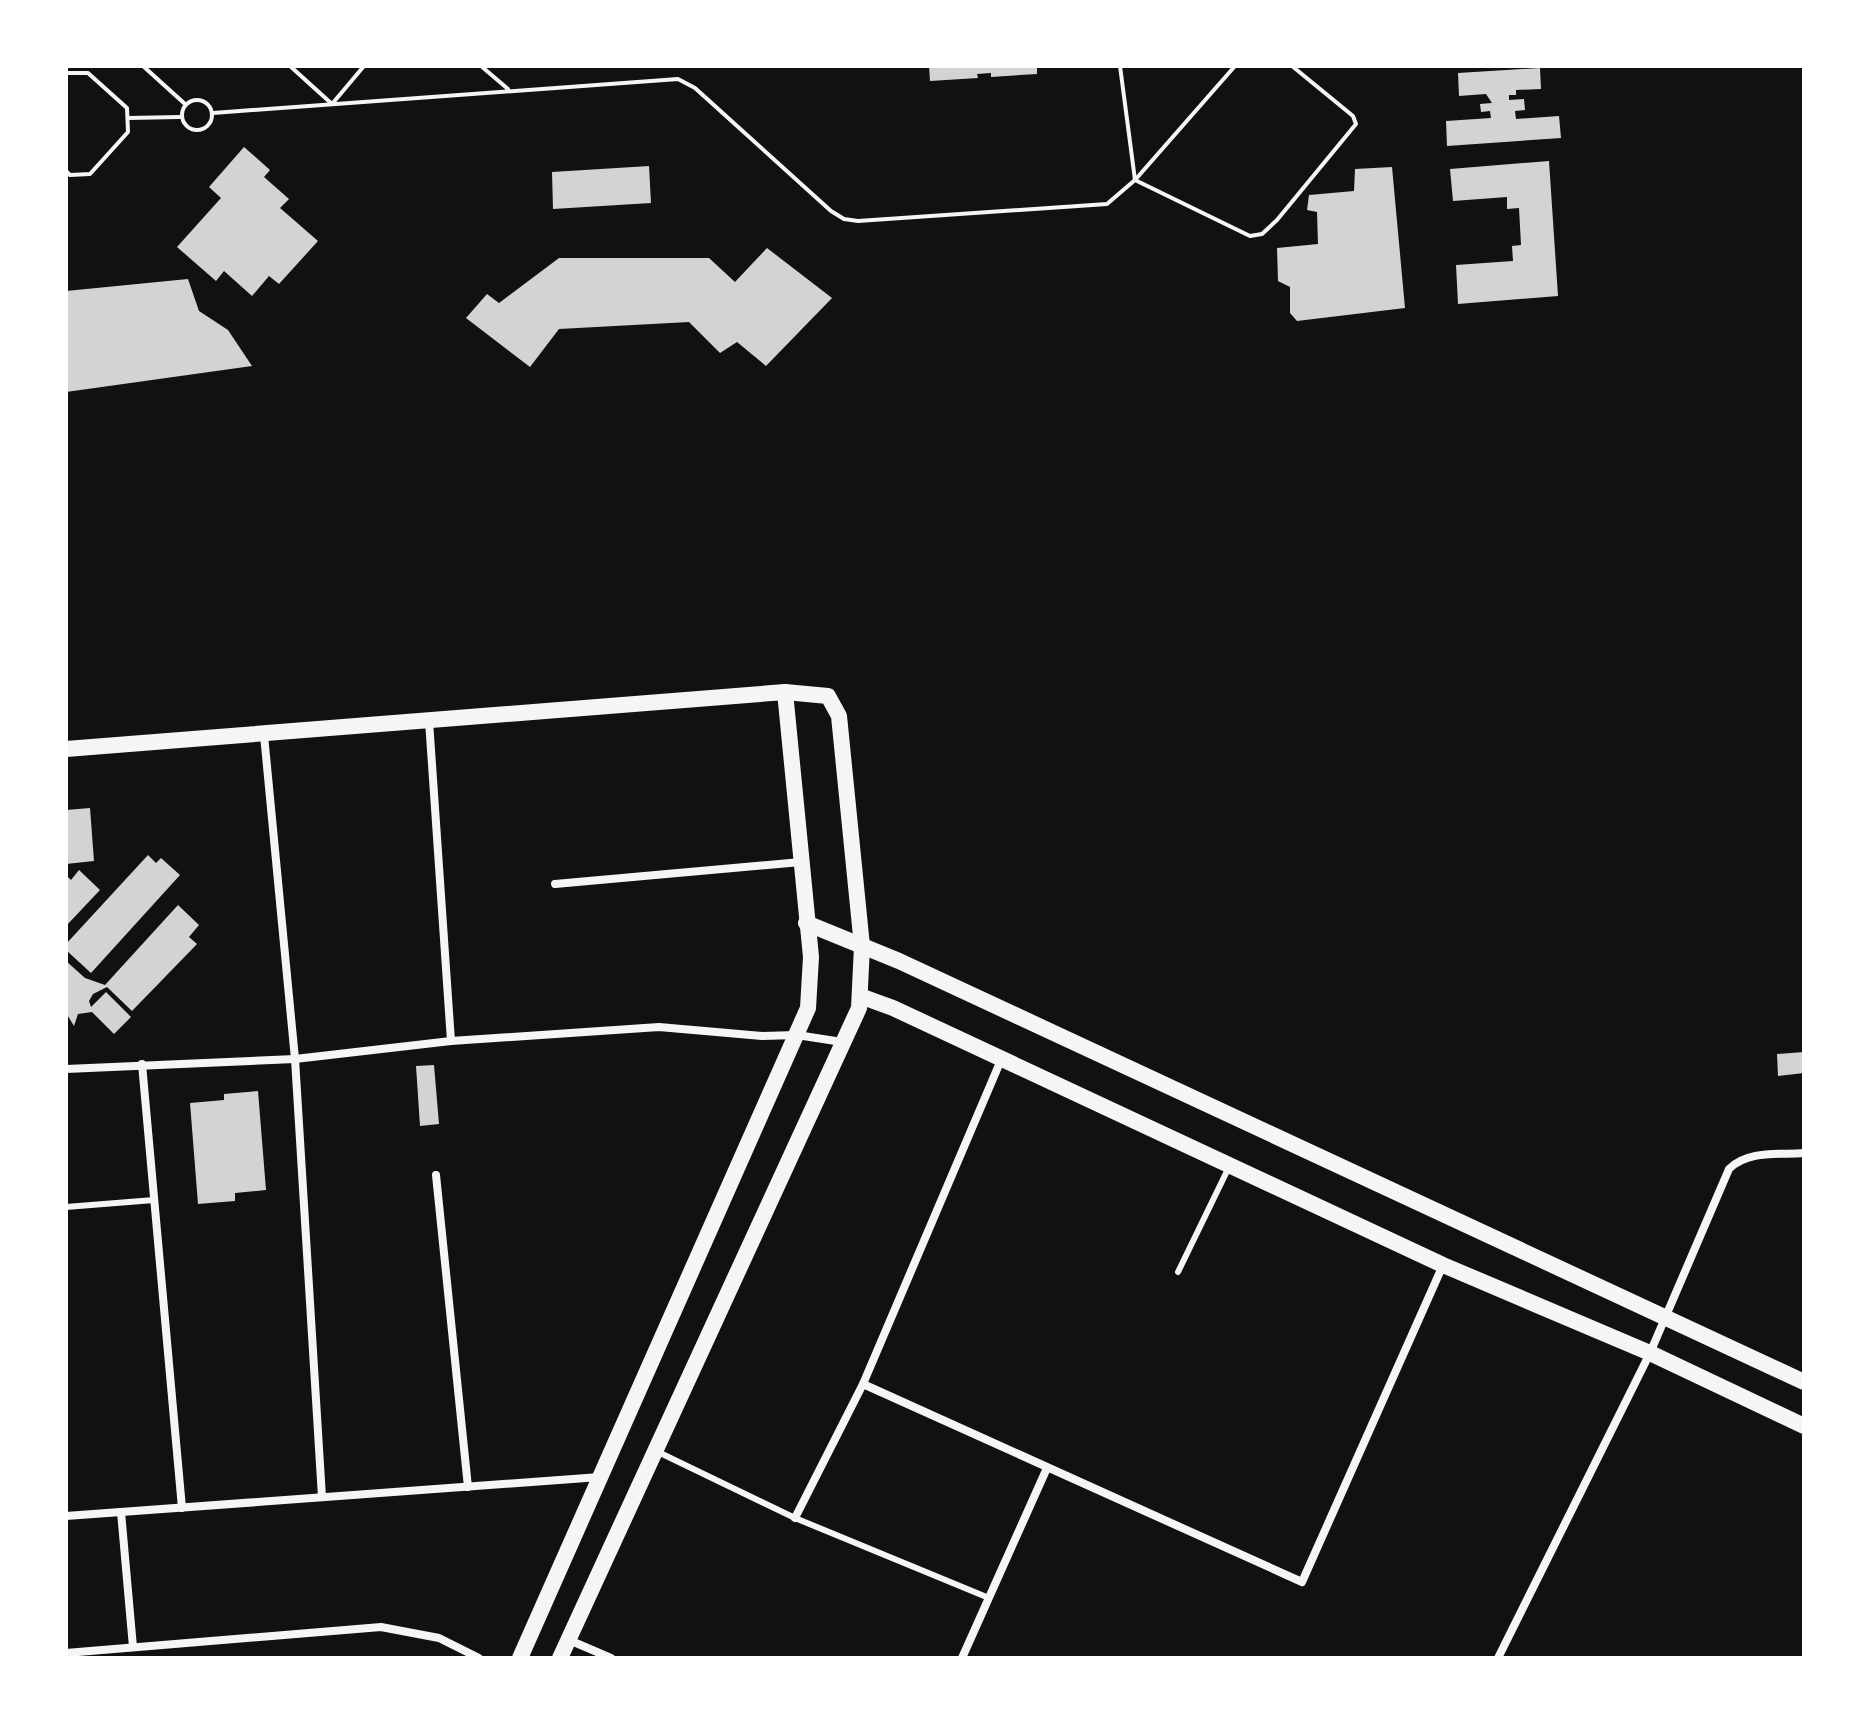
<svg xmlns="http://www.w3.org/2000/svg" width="1870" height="1724" font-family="'Space Grotesk',sans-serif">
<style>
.building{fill:#d3d3d3}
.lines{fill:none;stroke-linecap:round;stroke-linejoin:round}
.path{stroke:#f5f5f5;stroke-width:4}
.service{stroke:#f5f5f5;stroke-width:6}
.minor{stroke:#f5f5f5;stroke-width:8}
.secondary{stroke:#f5f5f5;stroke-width:16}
</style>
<rect width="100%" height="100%" fill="#111"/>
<g class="building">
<polygon points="929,66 1037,66 1037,74 991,77 991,73 977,74 978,78 930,81"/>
<polygon points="1540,68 1541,89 1516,90 1516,95 1509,95 1509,100 1524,99 1525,110 1515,111 1516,119 1559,116 1561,138 1447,146 1446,121 1491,118 1490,111 1481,112 1480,104 1492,103 1486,94 1459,96 1458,73"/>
<polygon points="244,147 270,170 264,177 289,199 280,208 318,241 279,284 269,276 252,296 224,271 216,281 177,247 221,198 209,187"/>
<polygon points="1549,161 1558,296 1458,304 1456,265 1513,261 1512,246 1521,245 1519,208 1507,209 1507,197 1453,201 1450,169"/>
<polygon points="649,166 651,203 553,209 552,172"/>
<polygon points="1392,167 1405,308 1297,321 1290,313 1290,287 1278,281 1277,248 1318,244 1317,212 1307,210 1309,195 1354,191 1355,169"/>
<polygon points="767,248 832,298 766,366 737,342 720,353 689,322 559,329 530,367 466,318 487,294 499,303 559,258 709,258 735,282"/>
<polygon points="188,279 199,311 228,330 252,366 66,392 66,291"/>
<polygon points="90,808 94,861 66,864 66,810"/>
<polygon points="148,855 156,863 161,858 180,875 91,973 66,950 66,944"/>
<polygon points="79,870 100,890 66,926 66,875 71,880"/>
<polygon points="178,905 199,925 189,937 197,944 132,1011 107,987 93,994 89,1001 91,1007 106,992 131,1017 114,1034 92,1012 78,1014 74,1026 66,1013 66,961 85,978 105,985"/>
<polygon points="1804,1052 1804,1073 1778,1076 1777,1054"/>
<polygon points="434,1065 439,1124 420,1126 416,1066"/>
<polygon points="258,1091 266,1190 235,1193 235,1201 198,1204 190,1103 224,1100 224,1094"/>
</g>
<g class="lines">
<g class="path">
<polyline points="143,66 185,104"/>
<polyline points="290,66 332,104 364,66"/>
<polyline points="481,66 508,89"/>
<polyline points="1120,66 1135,180 1250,236 1262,234 1277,220 1356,124 1353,116 1292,66"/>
<polyline points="66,73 88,73 127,108 128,132 90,174 70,175 66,171"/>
<circle cx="197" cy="115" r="15"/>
<polyline points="213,113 678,79 695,88 831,211 844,219 858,221 1107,204 1135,180 1235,66"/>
<polyline points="128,118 180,117"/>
</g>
<g class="service">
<polyline points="66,1207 154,1200"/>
<polyline points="1178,1272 1229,1167"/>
<polyline points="656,1451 795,1518 989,1598"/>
</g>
<g class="minor">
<polyline points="429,721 451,1041"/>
<polyline points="264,735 295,1059 322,1497"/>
<polyline points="555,884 801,862"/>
<polyline points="142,1064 182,1508"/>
<polyline points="66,1069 295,1059 451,1041 659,1027 762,1036 797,1035 842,1042"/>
<polyline points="436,1175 468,1487"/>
<polyline points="863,1384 1302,1582 1443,1265"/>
<polyline points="121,1512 133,1647"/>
<polyline points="66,1516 600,1477"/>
<polyline points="795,1518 863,1384 1001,1060"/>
<polyline points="569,1640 611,1658"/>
<polyline points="66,1653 381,1627 439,1638 479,1658"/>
<polyline points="962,1658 1047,1468"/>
<path d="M 1498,1658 L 1650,1353 L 1729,1169 C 1748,1150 1779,1155 1804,1153"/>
</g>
<g class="secondary">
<polyline points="66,749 785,692 828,696 839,716 862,946 859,1008 560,1658"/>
<polyline points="806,923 899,961 1804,1382"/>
<polyline points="860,996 893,1008 1443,1265 1650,1353 1804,1426"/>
<polyline points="520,1658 808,1008 811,957 785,692"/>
</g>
</g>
<rect width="1870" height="1724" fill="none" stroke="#ffffff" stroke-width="136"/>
</svg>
